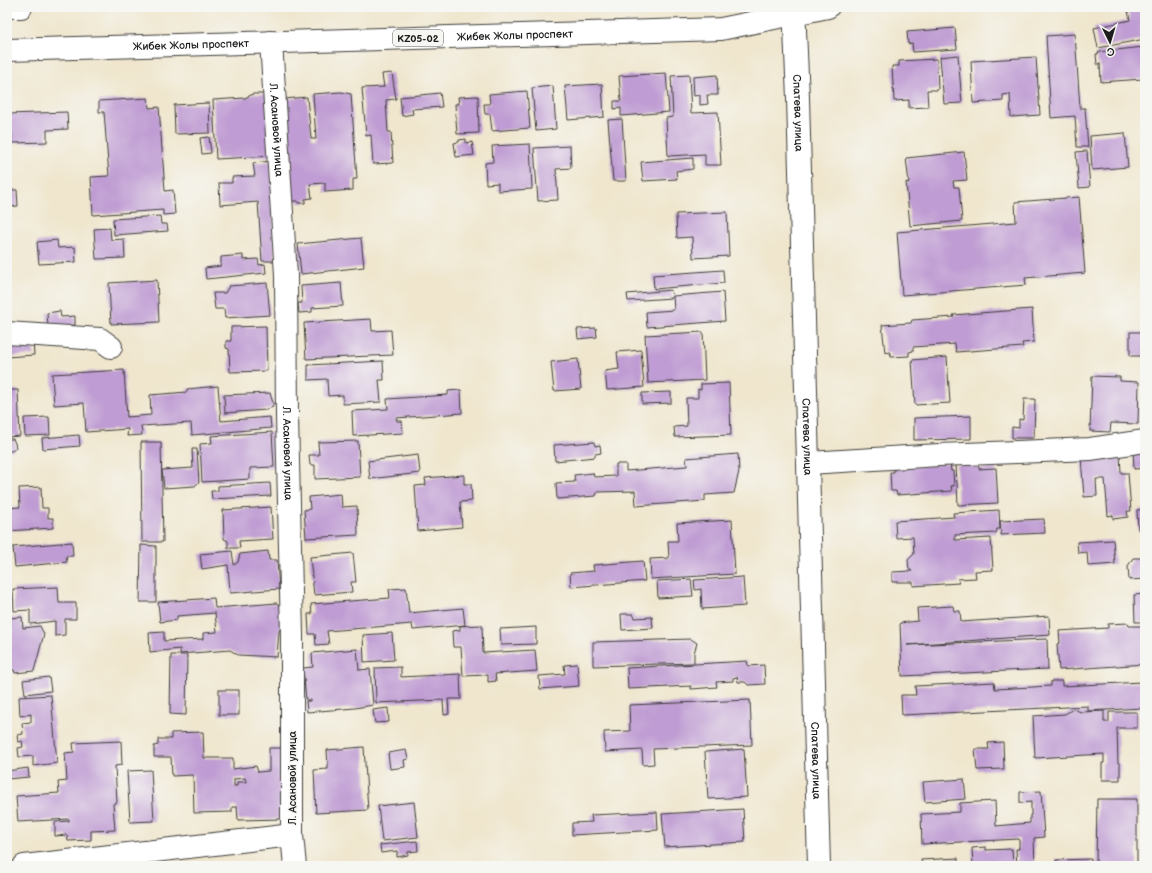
<svg xmlns="http://www.w3.org/2000/svg" width="1152" height="873" font-family="'Balsamiq Sans',sans-serif">
<style>
.building{fill:#bf9cd3;fill-rule:evenodd}
.lines{fill:none;stroke-linecap:round;stroke-linejoin:round}
.minor-casing{stroke:#3c3a37;stroke-width:24}
.highway-casing{stroke:#3c3a37;stroke-width:24}
.minor{stroke:#fff;stroke-width:22}
.highway{stroke:#fff;stroke-width:22}
.labels{text-anchor:middle;stroke-width:3;stroke-linejoin:round;paint-order:stroke}
.shield{fill:#f6f6f2;stroke:#5d5d5c;stroke-width:1}
.shield-label{font-size:10px;font-weight:bold;fill:#1c1c1c}
.street-label{font-size:11px;fill:#1c1c1c;stroke:#f6f6f2}
</style>
<rect width="100%" height="100%" fill="#f6f6f2"/>
<filter id="ink" filterUnits="userSpaceOnUse"><feTurbulence type="fractalNoise" baseFrequency=".025" numOctaves="2"/><feDisplacementMap in="SourceGraphic" scale="8" xChannelSelector="R" yChannelSelector="G"/><feConvolveMatrix kernelMatrix="1 2 1 2 8 2 1 2 1" color-interpolation-filters="sRGB"/></filter>
<filter id="wash" filterUnits="userSpaceOnUse"><feTurbulence type="fractalNoise" baseFrequency=".012" numOctaves="4" result="noise"/><feDisplacementMap in="SourceGraphic" scale="16" xChannelSelector="R" yChannelSelector="G"/><feGaussianBlur stdDeviation="0.9" result="paint"/><feColorMatrix in="noise" values="0 0 0 0 0 0 0 0 0 0 0 0 0 0 0 0 0 1.4 0 .05"/><feComposite in="paint" operator="in"/></filter>
<g filter="url(#wash)">
<rect width="100%" height="100%" fill="#efe6cd"/>
<g id="blocks">
<g class="building">
<polygon points="1127,7 1145,7 1145,39 1098,48 1094,28 1130,20"/>
<polygon points="955,28 957,49 913,52 912,43 908,44 907,32"/>
<polygon points="1075,34 1080,108 1085,108 1088,147 1077,147 1075,116 1051,118 1046,36"/>
<polygon points="1144,47 1145,75 1143,75 1143,79 1101,82 1100,63 1097,65 1096,54 1098,54 1098,52"/>
<polygon points="958,55 962,103 944,104 940,57"/>
<polygon points="1036,57 1040,115 1011,117 1010,94 1003,95 1003,101 973,103 971,61"/>
<polygon points="937,59 938,90 927,90 928,107 909,108 909,100 894,101 892,66 899,66 899,61"/>
<polygon points="392,73 396,99 386,100 388,132 391,132 393,163 373,164 371,135 366,136 362,88 384,87 382,74"/>
<polygon points="666,73 669,112 621,116 621,108 614,109 614,101 621,101 619,76"/>
<polygon points="689,75 691,113 718,112 721,165 705,165 705,154 668,156 666,118 673,117 671,76"/>
<polygon points="717,75 718,95 707,95 708,104 700,105 700,95 694,96 693,77"/>
<polygon points="602,84 604,117 568,120 565,86"/>
<polygon points="553,86 556,129 536,131 532,88"/>
<polygon points="527,91 530,128 492,131 490,114 485,114 484,104 490,104 489,94"/>
<polygon points="341,92 351,94 357,179 353,179 353,190 325,192 325,183 310,184 312,198 305,199 305,203 298,203 298,201 292,201 284,99 307,97 311,139 316,139 313,94"/>
<polygon points="440,93 442,107 412,109 413,114 402,116 400,97"/>
<polygon points="253,94 269,94 272,156 216,159 213,100 245,98"/>
<polygon points="478,96 479,133 457,134 455,104 459,104 458,97"/>
<polygon points="148,98 149,108 159,107 165,191 173,190 175,214 163,215 163,210 93,215 91,177 109,176 104,112 99,112 99,101"/>
<polygon points="209,103 210,133 175,134 174,105"/>
<polygon points="67,112 68,129 47,130 47,142 12,143 12,133 7,134 7,114"/>
<polygon points="622,119 626,181 613,181 608,120"/>
<polygon points="1125,133 1128,167 1092,170 1090,136"/>
<polygon points="209,137 211,153 202,154 200,138"/>
<polygon points="466,139 466,143 472,142 474,155 456,157 454,143 459,142 459,140"/>
<polygon points="530,144 532,189 498,191 498,183 486,184 485,163 493,162 492,146"/>
<polygon points="570,146 571,168 556,169 558,200 538,201 534,148"/>
<polygon points="1087,151 1090,187 1079,188 1076,152"/>
<polygon points="964,152 967,180 953,181 954,187 959,187 962,221 910,226 906,182 909,183 906,158"/>
<polygon points="693,158 693,169 676,171 677,179 643,181 641,162"/>
<polygon points="272,161 275,261 262,261 258,202 220,205 219,183 232,183 232,177 255,176 253,163"/>
<polygon points="7,190 17,190 18,206 7,207"/>
<polygon points="1079,197 1085,273 1025,278 1026,285 902,295 897,232 1016,222 1015,202"/>
<polygon points="727,212 729,256 693,258 692,237 677,238 676,214"/>
<polygon points="160,216 161,224 167,224 168,231 114,235 113,219"/>
<polygon points="110,228 111,240 124,239 125,258 96,259 94,229"/>
<polygon points="361,238 364,267 301,274 298,244"/>
<polygon points="57,240 58,248 75,247 76,262 39,264 37,242"/>
<polygon points="243,255 243,260 258,259 259,265 265,264 266,273 206,279 205,268 221,266 221,257"/>
<polygon points="723,270 724,283 654,289 653,275"/>
<polygon points="157,280 159,322 111,324 109,283"/>
<polygon points="267,283 270,315 225,318 224,309 215,309 213,293 225,293 229,286"/>
<polygon points="341,283 343,306 312,308 312,312 299,313 298,303 302,303 301,286"/>
<polygon points="671,290 672,298 628,301 627,294"/>
<polygon points="723,292 725,321 647,327 646,312 674,310 673,296"/>
<rect x="7" y="306" width="3" height="18"/>
<polygon points="1032,309 1034,342 1022,343 1023,347 956,352 955,344 913,347 913,351 909,352 909,356 891,357 890,352 885,353 882,325 911,323 912,320 954,317 953,315"/>
<polygon points="60,311 61,317 75,316 75,325 48,327 47,313"/>
<polygon points="371,319 372,331 391,330 393,355 306,359 304,323"/>
<polygon points="266,326 267,371 230,372 229,349 226,348 226,341 231,341 231,327"/>
<polygon points="596,328 597,337 578,339 577,329"/>
<polygon points="703,332 705,380 648,383 645,335"/>
<rect x="1130" y="332" width="15" height="24"/>
<polygon points="33,339 34,355 7,357 7,340"/>
<polygon points="641,350 644,387 607,390 605,371 619,369 617,352"/>
<polygon points="947,357 950,403 915,405 912,360"/>
<polygon points="578,359 581,389 554,391 551,362"/>
<polygon points="383,361 384,380 379,380 381,402 343,404 343,395 328,396 327,379 308,380 308,365"/>
<polygon points="124,370 127,417 151,415 150,395 187,392 187,389 218,386 221,421 270,417 271,428 192,435 191,423 141,426 142,435 127,436 128,429 86,432 84,403 54,405 52,374"/>
<polygon points="1092,376 1120,377 1120,381 1139,382 1138,424 1111,423 1110,432 1090,431"/>
<polygon points="729,383 731,435 675,437 674,427 687,426 686,398 698,398 698,389 701,390 701,384"/>
<polygon points="8,390 18,390 20,436 7,437"/>
<polygon points="461,390 462,413 396,418 397,421 402,421 403,433 353,436 352,411 388,409 387,399 448,395 448,391"/>
<polygon points="671,392 671,403 642,404 642,393"/>
<polygon points="270,393 273,403 273,407 266,410 225,413 224,395"/>
<polygon points="1024,399 1035,399 1034,438 1012,438 1012,427 1019,428 1019,419 1023,420"/>
<polygon points="971,416 971,439 914,440 914,418"/>
<polygon points="49,417 50,435 25,436 24,418"/>
<polygon points="272,432 274,467 250,468 250,479 202,482 200,444 212,443 211,436"/>
<polygon points="79,435 80,446 43,449 42,438"/>
<polygon points="7,439 13,439 15,443 16,448 12,451 7,451"/>
<polygon points="358,441 360,477 315,479 315,465 310,465 309,455 319,455 318,442"/>
<polygon points="141,442 161,442 163,542 142,542"/>
<polygon points="594,442 595,446 600,445 601,453 595,454 595,457 555,461 554,445"/>
<polygon points="1145,447 1145,468 1134,469 1133,448"/>
<polygon points="192,449 197,449 199,482 195,486 164,488 162,470 193,468"/>
<polygon points="738,454 739,471 734,493 705,495 705,501 636,506 635,491 597,492 596,496 557,499 556,483 575,482 574,475 593,473 594,477 616,476 616,464 626,464 626,471 687,466 686,458"/>
<polygon points="1120,454 1121,473 1128,473 1131,511 1127,511 1128,517 1113,519 1113,515 1108,516 1105,479 1096,479 1097,496 1084,497 1081,457"/>
<polygon points="418,455 420,473 370,479 368,461"/>
<polygon points="950,463 951,471 953,471 954,486 951,486 952,491 897,495 896,491 891,491 890,472 894,472 894,468"/>
<polygon points="978,464 979,469 996,468 998,503 958,505 956,465"/>
<polygon points="464,475 464,484 471,484 472,501 460,502 462,527 418,531 415,486 426,485 425,478"/>
<polygon points="270,483 271,496 212,499 211,491 218,491 218,486"/>
<polygon points="41,487 42,508 48,508 48,518 53,518 53,528 7,531 7,508 20,507 19,488"/>
<polygon points="341,494 342,507 357,506 358,535 306,538 304,510 310,509 309,497"/>
<polygon points="271,507 273,539 239,541 240,548 228,548 228,541 224,539 223,510"/>
<polygon points="1145,509 1145,529 1138,530 1137,510"/>
<polygon points="999,510 1000,529 997,529 996,533 955,535 955,540 991,538 993,570 975,571 976,578 958,579 959,583 913,586 913,582 892,582 892,572 912,571 909,569 908,560 914,554 913,537 896,538 895,521 954,517 953,513"/>
<polygon points="1044,519 1045,533 1001,535 1000,521"/>
<polygon points="732,520 735,574 651,579 650,559 669,558 668,541 678,541 677,523"/>
<polygon points="1113,540 1115,564 1088,566 1087,552 1078,553 1077,542"/>
<polygon points="72,542 73,556 66,556 67,562 15,567 13,547"/>
<polygon points="141,545 156,546 156,602 140,602"/>
<polygon points="232,551 234,565 238,562 240,554 268,551 269,560 277,560 279,589 230,593 228,565 202,569 200,554"/>
<polygon points="353,553 356,582 351,582 352,592 314,595 310,557"/>
<polygon points="1133,558 1145,558 1145,579 1129,580 1128,566"/>
<polygon points="643,561 645,581 571,587 570,573 594,571 593,565"/>
<polygon points="743,577 745,606 702,609 701,589 695,590 694,580"/>
<polygon points="691,579 693,596 658,598 657,581"/>
<polygon points="58,587 59,603 76,603 76,619 65,619 65,635 55,636 55,621 30,624 30,610 14,611 13,589"/>
<polygon points="406,588 409,613 463,608 465,625 413,630 412,624 327,631 329,644 316,645 315,634 309,634 308,614 312,614 311,604 390,598 389,589"/>
<polygon points="1145,594 1145,622 1135,622 1134,595"/>
<polygon points="214,598 215,608 277,603 283,609 283,625 279,631 277,657 238,655 230,650 180,654 180,649 150,652 149,633 164,632 164,641 203,639 203,633 217,632 215,613 177,616 177,620 160,622 158,602"/>
<polygon points="953,606 954,611 960,611 961,622 1049,616 1050,635 907,645 1047,639 1048,669 902,676 900,623 918,621 917,608"/>
<polygon points="621,614 633,614 635,618 652,617 653,628 622,630"/>
<polygon points="22,617 23,628 40,626 44,634 34,671 15,673 14,670 7,670 7,625 11,625 10,618"/>
<polygon points="1128,623 1129,626 1145,626 1145,664 1059,670 1057,644 1060,643 1059,631 1108,628 1108,624"/>
<polygon points="482,625 483,653 535,650 537,671 495,674 496,681 488,682 488,675 463,676 461,647 453,647 452,631 460,630 460,626"/>
<polygon points="536,627 536,644 501,645 500,629"/>
<polygon points="392,633 394,660 364,662 363,635"/>
<polygon points="691,639 697,643 694,653 694,663 593,666 593,642"/>
<polygon points="357,649 359,670 370,669 373,705 355,708 307,712 306,701 310,701 310,700 306,700 303,668 313,667 312,653"/>
<polygon points="171,655 187,655 186,715 170,714"/>
<polygon points="747,661 748,666 764,665 765,684 748,685 745,682 738,682 737,677 733,678 733,681 716,682 717,687 691,689 691,686 628,689 627,668"/>
<polygon points="577,664 579,686 540,689 539,676 565,674 564,665"/>
<polygon points="401,667 401,677 460,674 461,699 448,699 449,714 444,715 443,700 376,703 375,668"/>
<polygon points="49,677 51,691 25,694 23,680"/>
<polygon points="1051,681 1062,681 1062,686 1143,682 1144,689 1145,689 1145,697 1143,697 1143,708 1088,711 1088,706 902,715 901,695 916,695 915,686 994,682 995,689 1051,686"/>
<rect x="219" y="690" width="20" height="25"/>
<polygon points="51,695 57,763 33,766 33,756 19,757 18,748 23,747 22,741 18,742 17,735 23,734 22,723 31,722 31,714 20,716 19,697"/>
<polygon points="750,700 752,745 653,749 654,764 643,765 642,750 605,752 604,732 630,731 629,705"/>
<polygon points="388,708 389,722 375,723 373,710"/>
<polygon points="1073,709 1081,712 1104,711 1104,722 1109,722 1109,712 1137,712 1137,728 1117,728 1118,763 1120,764 1120,780 1102,780 1102,763 1104,763 1104,754 1035,758 1033,716 1065,714"/>
<path d="M 203,732 L 204,758 L 233,758 L 233,769 L 256,766 L 258,772 L 269,771 L 269,748 L 282,748 L 284,819 L 238,820 L 237,807 L 232,807 L 232,812 L 194,813 L 193,775 L 172,776 L 171,757 L 154,757 L 154,746 L 158,745 L 158,739 L 171,739 L 171,733 ZM 245,778 L 246,782 L 237,782 L 237,786 L 234,786 L 234,779 Z"/>
<polygon points="121,741 122,765 115,766 117,802 113,804 115,830 91,831 91,840 68,841 67,835 55,836 55,822 69,821 69,819 18,822 16,796 59,793 58,782 67,781 65,753 74,752 73,743"/>
<polygon points="1003,742 1004,769 977,770 975,749 989,749 988,743"/>
<polygon points="364,747 368,810 316,813 314,770 328,769 327,750"/>
<polygon points="744,749 747,797 708,799 705,752"/>
<polygon points="406,750 408,759 404,760 405,767 390,769 388,753"/>
<polygon points="28,768 29,777 7,779 7,771"/>
<polygon points="151,770 154,821 130,822 127,771"/>
<polygon points="964,779 966,799 925,802 923,782"/>
<polygon points="1041,791 1044,837 1034,838 1035,866 1017,866 1016,849 1019,849 1019,839 922,844 921,814 960,812 960,803 995,801 996,826 1030,823 1030,815 1031,815 1031,802 1020,803 1020,792"/>
<polygon points="1097,799 1137,799 1137,866 1096,866"/>
<polygon points="414,802 418,837 382,841 378,806"/>
<polygon points="743,809 745,842 665,847 662,814"/>
<polygon points="657,812 658,830 572,835 572,823 592,822 591,815"/>
<polygon points="417,841 418,851 408,852 408,855 397,857 397,851 381,853 380,845"/>
<polygon points="986,847 986,850 1012,849 1013,866 973,866 972,848"/>
<polygon points="958,858 958,866 922,866 921,860"/>
<polygon points="1091,859 1091,866 1056,866 1056,860"/>
</g>
</g>
</g>
<g filter="url(#ink)">
<use href="#blocks" fill-opacity="0" stroke="#3c3a37" stroke-width="1"/>
<g class="lines">
<g class="minor-casing">
<g id="minor">
<path id="s1" d="M 794,7 L 798,98 L 819,866"/>
<path id="s2" d="M 271,42 L 286,275 L 287,416 L 292,636 L 292,835 L 295,866"/>
<polyline points="7,333 100,339 111,347"/>
<polyline points="809,463 939,455 1090,449 1145,441"/>
<polyline points="24,866 292,835"/>
</g>
</g>
<g class="highway-casing">
<g id="highway">
<polyline points="7,7 21,7"/>
<path id="s3" d="M 7,50 L 721,29 L 828,7"/>
</g>
</g>
<use href="#minor" class="minor"/>
<use href="#highway" class="highway"/>
</g>
</g>
<g class="labels">
<rect class="shield" x="393" y="30" width="50" height="16" rx="3"/>
<g class="shield-label">
<text x="418" y="42">KZ05-02</text>
</g>
<g class="street-label">
<text dy="4" stroke="none"><textPath href="#s3" startOffset="508">Жибек Жолы проспект</textPath></text>
<text dy="4" stroke="none"><textPath href="#s3" startOffset="184">Жибек Жолы проспект</textPath></text>
<text dy="4" stroke="none"><textPath href="#s1" startOffset="106">Спатева улица</textPath></text>
<text dy="4" stroke="none"><textPath href="#s2" startOffset="88">Л. Асановой улица</textPath></text>
<text dy="4" stroke="none"><textPath href="#s1" startOffset="430">Спатева улица</textPath></text>
<text dy="4" stroke="none"><textPath href="#s2" startOffset="412">Л. Асановой улица</textPath></text>
<text dy="4" stroke="none"><textPath href="#s1" startOffset="754">Спатева улица</textPath></text>
<text transform="translate(292 778) rotate(-90)" y="4">Л. Асановой улица</text>
</g>
</g>
<rect width="1152" height="873" fill="none" stroke="#f6f6f2" stroke-width="24"/>
<g transform="translate(1110 42) rotate(175)" stroke="#f6f6f2" stroke-width="3" paint-order="stroke">
<path d="M0-3L7 15L0 10L-7 15Z" fill="#1c1c1c"/>
<text y="-6" font-size="11" font-weight="bold" text-anchor="middle" fill="#1c1c1c">С</text>
</g>
</svg>
